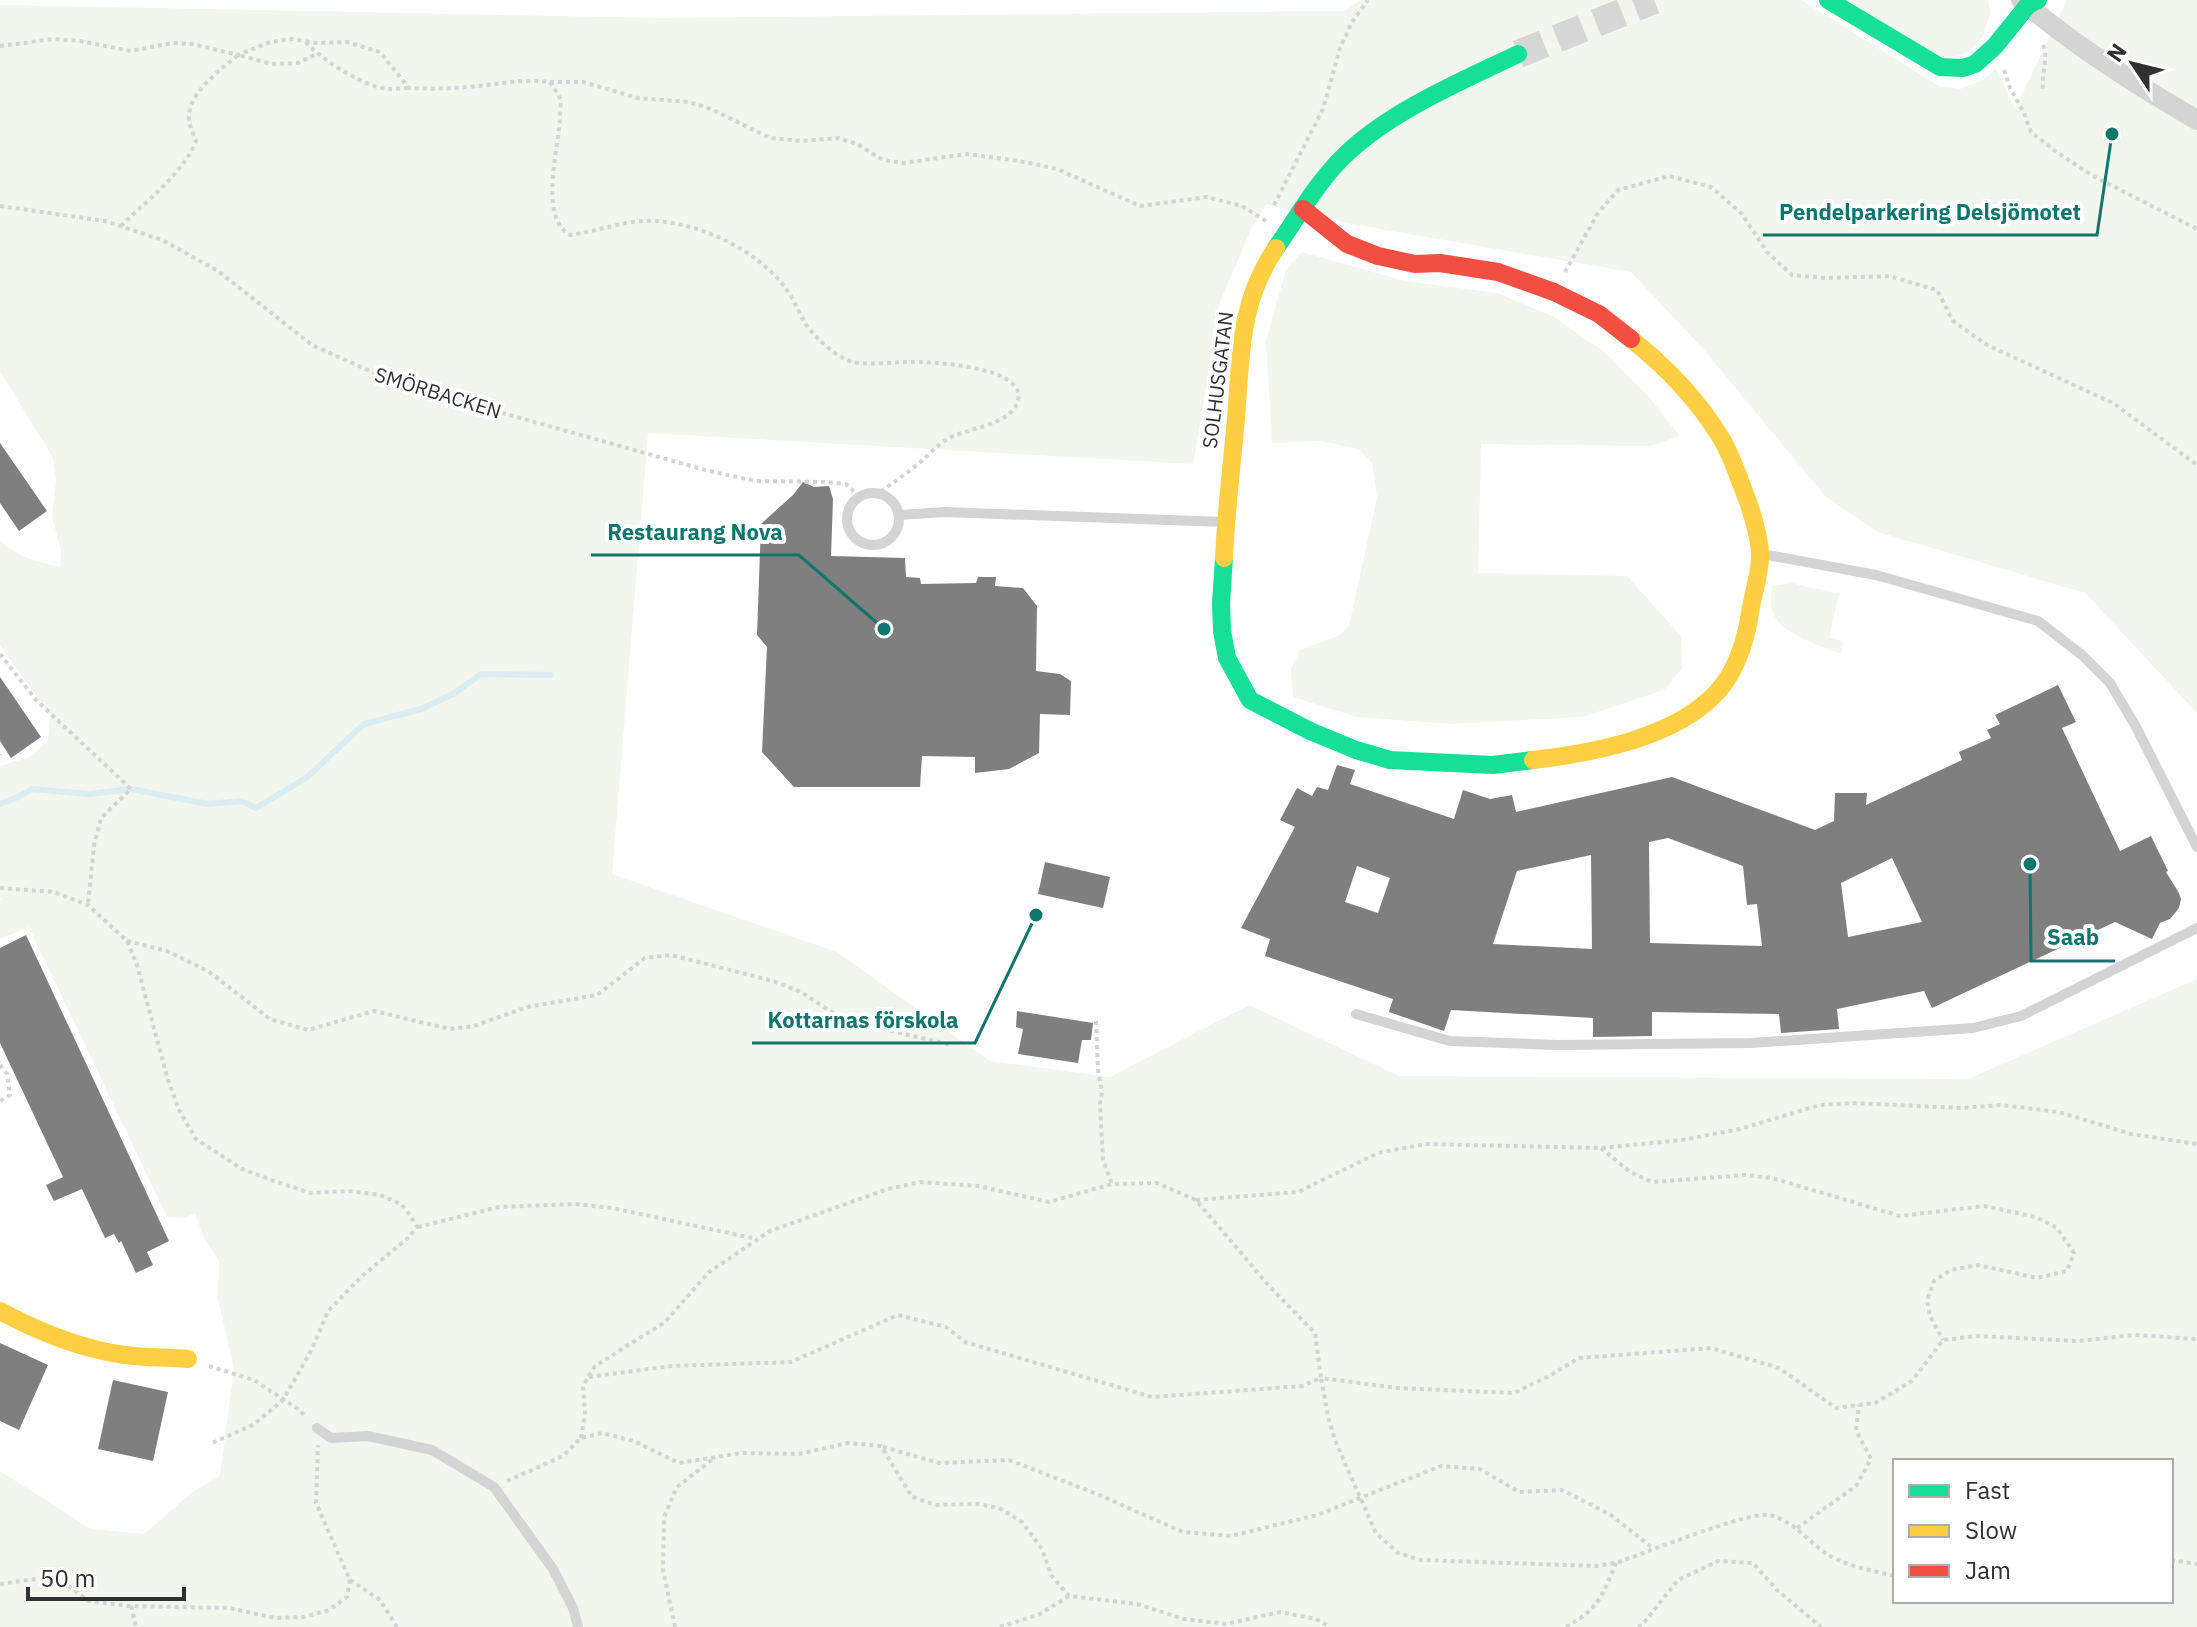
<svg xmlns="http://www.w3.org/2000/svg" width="2197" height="1627" font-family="'IBM Plex Sans',sans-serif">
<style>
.green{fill:#f2f6ec;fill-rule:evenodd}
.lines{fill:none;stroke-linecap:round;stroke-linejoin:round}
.stream{stroke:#d9edf3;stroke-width:6}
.building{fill:#7f7f7f;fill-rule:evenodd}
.secondary-tunnel{stroke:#d6d6d6;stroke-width:28;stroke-dasharray:28 14;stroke-linecap:butt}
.path{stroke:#d4d4d4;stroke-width:4;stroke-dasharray:4 4;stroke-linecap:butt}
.lane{stroke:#d4d4d4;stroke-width:10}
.street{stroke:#d4d4d4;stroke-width:20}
.fast{stroke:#16e098;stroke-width:18}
.slow{stroke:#ffcf43;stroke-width:18}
.jam{stroke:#f24e42;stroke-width:18}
.labels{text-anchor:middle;stroke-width:8;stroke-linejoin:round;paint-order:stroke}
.street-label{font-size:20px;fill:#303030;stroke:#fff}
.leader{fill:none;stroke:#0f766e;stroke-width:3}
.callout-dot{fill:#0f766e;stroke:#fff;stroke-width:3}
.callout-label{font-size:22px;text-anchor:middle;font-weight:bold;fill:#0f766e;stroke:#fff;stroke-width:8;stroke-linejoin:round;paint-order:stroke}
</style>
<rect width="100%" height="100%" fill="#fff"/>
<g class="green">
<path d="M 1361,0 L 1801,0 L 1939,86 L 1960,89 L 1983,80 L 1996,69 L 2015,109 L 2067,0 L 2197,0 L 2197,713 L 2085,593 L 1878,532 L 1825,496 L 1704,350 L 1631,272 L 1357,225 L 1266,204 L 1251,229 L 1220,302 L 1193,464 L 648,433 L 612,874 L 837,952 L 990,1061 L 1110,1077 L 1249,1005 L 1399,1076 L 1968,1079 L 2197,979 L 2197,1627 L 0,1627 L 0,1471 L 91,1529 L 144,1534 L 191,1493 L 220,1476 L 234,1368 L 218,1299 L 219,1261 L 204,1238 L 195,1213 L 185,1218 L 167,1217 L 29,927 L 0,939 L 0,900 L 2,899 L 0,898 L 0,766 L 30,757 L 48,741 L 50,715 L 0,645 L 0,541 C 18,557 37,562 60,567 L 61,551 L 52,516 L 56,482 L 53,458 L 0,371 L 0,5 L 658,18 L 1345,11 ZM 1895,1461 L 2171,1461 L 2171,1601 L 1895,1601 Z"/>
<polygon points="1848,0 1988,0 1990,14 1983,36 1970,51 1955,56 1935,56"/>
<polygon points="1302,252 1405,281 1497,293 1554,317 1606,353 1648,396 1680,436 1651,446 1481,444 1478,573 1627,576 1681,636 1682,668 1664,690 1582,717 1450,724 1357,717 1293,697 1291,669 1300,650 1338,636 1349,626 1377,498 1372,463 1359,449 1320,441 1272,443 1266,341 1286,270"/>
<path d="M 1793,583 L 1806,587 L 1839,593 L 1829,638 L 1843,641 L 1841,654 C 1819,644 1782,636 1772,611 C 1769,603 1771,594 1772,586 Z"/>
</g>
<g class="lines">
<polyline class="stream" points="0,804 18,797 32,789 89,794 131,789 208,804 241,801 256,808 306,778 364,724 421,709 453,694 481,674 551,675"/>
</g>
<g class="building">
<polygon points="0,443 47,511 19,531 0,503"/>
<polygon points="803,482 814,487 829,486 833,499 831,556 905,558 906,577 920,578 921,584 976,583 978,577 996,577 995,586 1023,588 1037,606 1036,671 1060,674 1071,681 1070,715 1040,714 1039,753 1009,769 975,773 975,757 922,756 920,787 794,787 762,752 767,647 757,635 761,524 793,495"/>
<polygon points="0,677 41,737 11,758 0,741"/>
<path d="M 2058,685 L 2076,722 L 2062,728 L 2120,851 L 2151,836 L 2168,871 L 2166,872 L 2179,893 L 2181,899 L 2179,908 L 2170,919 L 2160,923 L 2152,939 L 2115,922 L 1932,1008 L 1924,991 L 1837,1009 L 1839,1029 L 1781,1033 L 1779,1014 L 1652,1012 L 1652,1036 L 1593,1037 L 1593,1018 L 1451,1010 L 1444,1031 L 1389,1012 L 1393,999 L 1265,956 L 1270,939 L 1241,928 L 1295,827 L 1280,820 L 1297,788 L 1312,796 L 1317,787 L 1328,790 L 1337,765 L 1355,770 L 1350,784 L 1454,819 L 1463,790 L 1490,799 L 1512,795 L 1516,812 L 1672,777 L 1815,830 L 1834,821 L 1835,793 L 1867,793 L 1866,805 L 1962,760 L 1959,752 L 1991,738 L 1987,730 L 2000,724 L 1995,715 ZM 1668,838 L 1743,866 L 1747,905 L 1757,904 L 1762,946 L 1650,943 L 1649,842 ZM 1591,855 L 1592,949 L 1493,944 L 1517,871 ZM 1892,858 L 1922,922 L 1848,937 L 1841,883 ZM 1357,866 L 1390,878 L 1378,913 L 1345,902 Z"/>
<polygon points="1045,862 1110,877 1103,908 1038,894"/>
<polygon points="26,935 169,1241 147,1252 153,1265 136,1273 121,1241 119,1243 114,1234 105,1238 82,1189 54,1201 46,1185 63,1177 0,1043 0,948"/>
<polygon points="1017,1011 1093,1023 1091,1040 1082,1040 1078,1063 1018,1054 1023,1029 1016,1027"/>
<polygon points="0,1343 48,1365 19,1430 0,1421"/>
<polygon points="113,1380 168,1392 153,1461 98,1449"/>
</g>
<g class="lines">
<polyline class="secondary-tunnel" points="1518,54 1654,0"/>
<g class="path">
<path d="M 306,42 C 320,59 366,88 389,89 C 395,89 402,88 409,88"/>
<path d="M 2043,45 C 2049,58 2041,74 2043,89"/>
<path d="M 0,46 L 54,39 L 80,41 L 131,51 L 172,43 L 192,44 L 238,55 L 270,42 L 292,39 L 316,43 L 347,42 L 380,52 L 409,88 C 428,89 447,89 467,87 C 496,85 521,78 550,82 C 553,87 558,93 560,99 C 561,104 560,112 560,117 C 559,148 538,217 570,235 C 594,232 617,223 642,221 C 694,218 766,252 792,298 C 797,307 801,317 806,325 C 816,338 838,359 853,362 C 869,366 897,361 914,362 C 935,362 1026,367 1018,400 C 1012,426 964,428 946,440 C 936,446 927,457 918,464 C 906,474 892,483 879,493"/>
<polyline points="2004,70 2010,88 2024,113 2031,132 2055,151 2093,176 2197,229"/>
<polyline points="550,82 583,82 638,98 689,102 711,109 770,138 802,141 838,138 857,144 883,160 903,163 967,154 1019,161 1057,169 1140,206 1207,197 1242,206 1266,221"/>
<polyline points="1274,205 1323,109 1340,48 1352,22 1368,0"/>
<polyline points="0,206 105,221 162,240 218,271 312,345 399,384 709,471 756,481 825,482 846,484 859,496"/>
<path d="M 121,226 C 147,200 182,175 196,141 C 193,133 188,124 189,115 C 191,90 221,70 238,55 L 272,64 L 298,63 L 316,54"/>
<polyline points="1565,272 1598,213 1618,190 1669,176 1711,187 1742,214 1767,252 1792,275 1826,278 1889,276 1937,290 1953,321 1987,345 2113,403 2197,465"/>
<polyline points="0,654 36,700 131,789 101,818 94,845 88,905"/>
<polyline points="0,754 0,755"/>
<polyline points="0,888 54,892 88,905 127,941 137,965 168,1080 179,1110 196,1139 242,1169 274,1181 311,1193 348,1191 380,1195 401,1204 410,1215 417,1227 409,1237 361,1277 328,1311 312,1349 283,1400 253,1425 210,1444"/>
<polyline points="127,941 167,951 208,971 270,1019 308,1030 374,1011 450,1029 474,1026 527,1007 597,995 645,958 671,955 773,981 801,992 844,1020 952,1045"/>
<polyline points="1096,1021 1098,1070 1102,1092 1100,1104 1103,1160 1112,1184"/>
<polyline points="0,1065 7,1074 10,1095 0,1101"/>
<polyline points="1601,1148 1630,1172 1652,1182 1745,1175 1772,1178 1900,1216 1984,1206 2036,1217 2057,1228 2074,1253 2067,1271 2037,1278 1978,1265 1951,1270 1934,1281 1927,1300 1930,1316 1943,1340"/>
<polyline points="1196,1200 1298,1192 1378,1153 1425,1144 1601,1148 1682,1140 1740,1129 1820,1105 1853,1103 1961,1108 2001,1105 2059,1112 2131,1134 2197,1144"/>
<polyline points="418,1227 499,1207 575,1204 612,1208 757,1239"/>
<polyline points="209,1366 254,1380 298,1409 306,1417"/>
<path d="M 589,1377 L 671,1366 L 791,1362 L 898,1315 L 946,1327 L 965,1342 L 1152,1397 L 1302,1386 L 1321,1378 L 1329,1421 L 1337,1445 L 1376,1533 L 1398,1553 L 1421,1560 L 1596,1566 L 1616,1563 C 1642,1554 1749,1511 1769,1515 C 1794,1520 1810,1544 1830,1556 C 1850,1567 1873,1571 1895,1576"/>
<polyline points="581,1438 585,1413 583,1386 595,1366 665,1322 709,1272 770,1231 888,1189 920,1182 978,1186 1049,1202 1112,1184 1157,1183 1196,1200 1270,1287 1315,1333 1321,1378 1397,1388 1514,1393 1551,1375 1579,1358 1711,1348 1779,1368 1836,1408 1875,1403 1912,1381 1943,1340 1976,1336 2078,1341 2134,1335 2197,1339"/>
<polyline points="883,1447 939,1463 1009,1460 1097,1494 1183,1532 1231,1536 1317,1515 1441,1466 1480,1469 1519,1492 1562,1490 1611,1515 1654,1549"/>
<polyline points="507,1481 563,1456 581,1438 602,1433 634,1441 679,1463 741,1453 799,1454 848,1443 881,1446 912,1497 936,1505 978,1504 999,1508 1022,1522 1042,1549 1051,1575 1069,1596 1137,1604 1184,1619 1226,1624 1280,1612 1316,1619 1330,1627"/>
<polyline points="1797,1528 1856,1486 1871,1459 1856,1430 1859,1405"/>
<polyline points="2171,1560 2197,1564"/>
<polyline points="350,1580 380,1600 397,1627"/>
<polyline points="0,1584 56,1576 88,1601 131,1606 229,1608 275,1618 304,1617 329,1610 347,1597 350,1580 316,1503 318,1445"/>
<polyline points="131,1606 136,1627"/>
<polyline points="675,1627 663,1570 664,1517 677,1487 713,1459"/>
<polyline points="1000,1627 1040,1614 1069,1596"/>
<path d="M 1566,1627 C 1599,1609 1602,1596 1616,1563"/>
<polyline points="1638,1627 1642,1625 1678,1580 1718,1561 1753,1563 1777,1590 1821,1627"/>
</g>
<g class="lane">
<circle cx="873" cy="519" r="26"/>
<polyline points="899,515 944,512 1224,522"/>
<polyline points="1762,554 1876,575 2038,621 2082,655 2110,683 2135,725 2197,847"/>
<polyline points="1356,1014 1450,1041 1557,1045 1751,1043 1973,1028 2021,1016 2197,928"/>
<polyline points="317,1428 331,1438 368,1436 432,1450 494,1487 553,1569 573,1608 578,1627"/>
</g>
<path class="street" d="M 2021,0 C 2075,46 2136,85 2197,120"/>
<g class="fast">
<polyline points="1828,0 1940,67 1963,68 1975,64 1995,46 2028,5 2038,0"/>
<path d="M 1276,248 C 1297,218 1316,184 1342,158 C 1388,112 1460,82 1518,54"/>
<polyline points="1224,558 1221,603 1222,631 1227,658 1250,700 1310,731 1356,750 1390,760 1493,765 1533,760"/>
</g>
<g class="slow">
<path d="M 1224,558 C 1226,511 1232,465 1236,418 C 1241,356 1239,302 1276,248"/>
<path d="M 1533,760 C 1593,753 1676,738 1718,691 C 1738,669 1747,635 1751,607 C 1754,590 1761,570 1760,553 C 1759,535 1753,516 1747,499 C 1739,479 1732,456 1721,438 C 1698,400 1665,366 1631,339"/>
<path d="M 0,1311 C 39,1332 80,1349 125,1355 C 146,1358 167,1357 188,1359"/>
</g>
<polyline class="jam" points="1303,209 1347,244 1378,256 1415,264 1440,263 1498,272 1554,292 1599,314 1631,339"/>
</g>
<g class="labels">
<g class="street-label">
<text transform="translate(1218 380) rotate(-83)" y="7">SOLHUSGATAN</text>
<text transform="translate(438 393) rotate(17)" y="7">SMÖRBACKEN</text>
</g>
</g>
<path class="leader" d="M2112 134L2097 235H1763M884 629L799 555H591M2030 864L2031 961H2115M1036 915L975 1043H752"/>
<g class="callout-dot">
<circle cx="2112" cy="134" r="8"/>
<circle cx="884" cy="629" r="8"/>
<circle cx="2030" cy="864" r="8"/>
<circle cx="1036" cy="915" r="8"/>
</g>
<g class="callout-label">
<text x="1930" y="220">Pendelparkering Delsjömotet</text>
<text x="695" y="540">Restaurang Nova</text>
<text x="2073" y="945">Saab</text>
<text x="863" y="1028">Kottarnas förskola</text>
</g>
<rect x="1893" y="1459" width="280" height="144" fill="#ffffff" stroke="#acacac" stroke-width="2"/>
<rect x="1909" y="1485" width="40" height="12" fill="#16e098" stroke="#acacac" stroke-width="2"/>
<text x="1965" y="1499" font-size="24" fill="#303030">Fast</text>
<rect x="1909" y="1525" width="40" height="12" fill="#ffcf43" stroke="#acacac" stroke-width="2"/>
<text x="1965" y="1539" font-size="24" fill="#303030">Slow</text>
<rect x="1909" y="1565" width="40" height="12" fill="#f24e42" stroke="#acacac" stroke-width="2"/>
<text x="1965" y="1579" font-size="24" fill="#303030">Jam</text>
<g transform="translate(2133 64) rotate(305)" stroke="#ffffff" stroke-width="6" paint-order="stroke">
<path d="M0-6L14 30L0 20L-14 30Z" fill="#303030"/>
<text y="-12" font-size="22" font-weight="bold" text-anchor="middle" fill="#303030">N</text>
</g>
<path d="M28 1587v12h156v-12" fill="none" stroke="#303030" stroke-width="4"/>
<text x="40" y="1587" font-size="24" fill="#303030" stroke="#ffffff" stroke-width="6" paint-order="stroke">50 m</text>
</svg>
